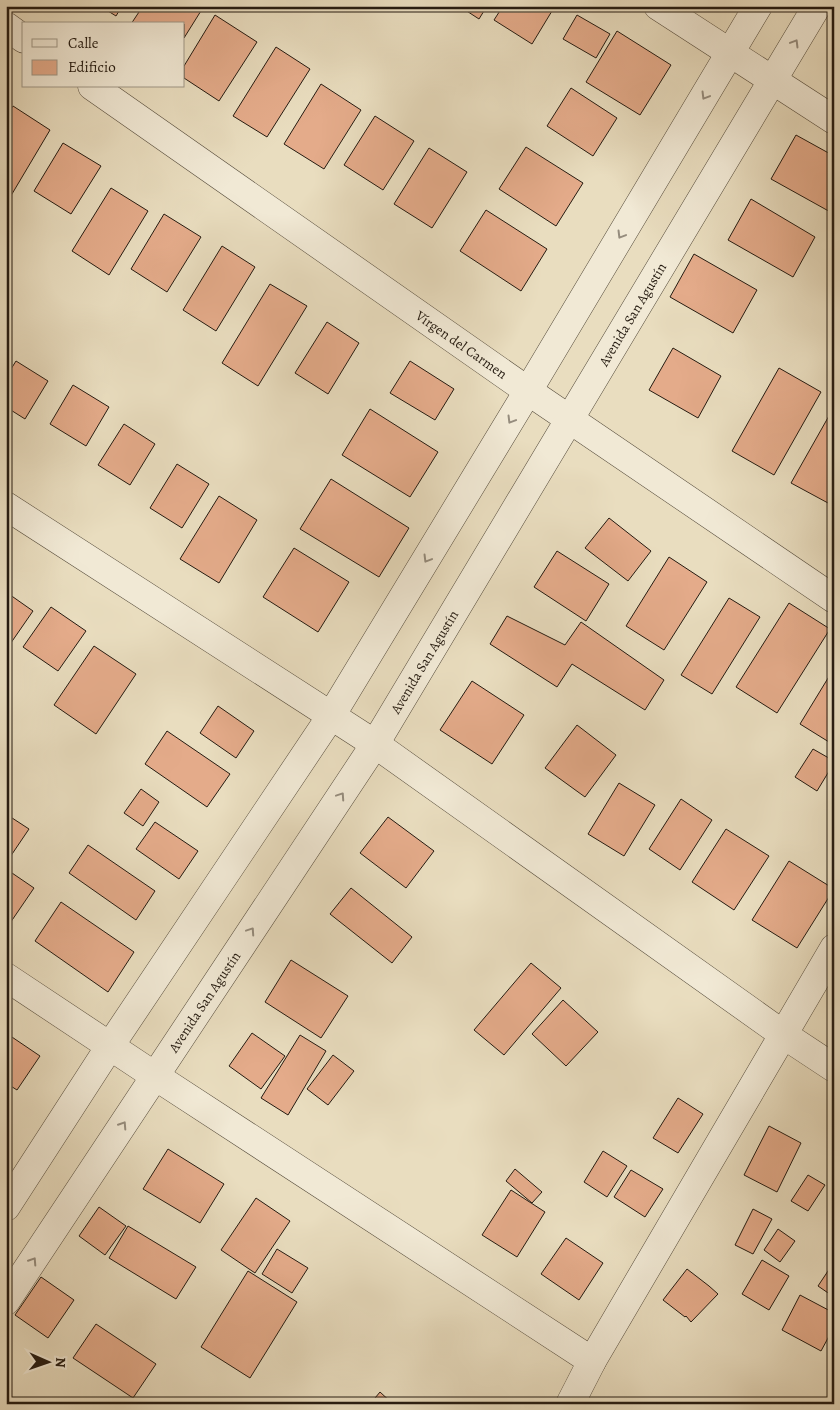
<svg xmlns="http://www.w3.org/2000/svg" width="840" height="1410" font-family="Alegreya,serif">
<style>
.building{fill:#e4ab8a;stroke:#251b11}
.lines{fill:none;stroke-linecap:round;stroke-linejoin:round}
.minor-casing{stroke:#564c3c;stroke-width:29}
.minor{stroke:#f1e9d5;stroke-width:28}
.oneway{stroke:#958c7d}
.labels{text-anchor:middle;stroke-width:4.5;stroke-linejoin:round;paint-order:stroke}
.street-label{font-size:14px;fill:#251b11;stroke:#f1e9d5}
</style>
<rect width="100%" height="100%" fill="#e9ddbf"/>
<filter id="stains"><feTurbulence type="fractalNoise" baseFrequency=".004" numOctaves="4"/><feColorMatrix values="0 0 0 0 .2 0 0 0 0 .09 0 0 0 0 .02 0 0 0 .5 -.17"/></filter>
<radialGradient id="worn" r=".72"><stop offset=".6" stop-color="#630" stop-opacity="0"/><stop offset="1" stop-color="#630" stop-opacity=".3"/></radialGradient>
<g class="building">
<polygon points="100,6 122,6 116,16"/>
<polygon points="143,6 204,6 184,38 184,24 131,24"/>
<polygon points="459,6 487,6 479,19"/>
<polygon points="503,6 555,6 532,44 494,20"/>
<polygon points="215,15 257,42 219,101 184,78 184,66"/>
<polygon points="577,15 610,34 596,58 563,39"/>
<polygon points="617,31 671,65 640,115 586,82"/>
<polygon points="276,47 310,69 267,137 233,116"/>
<polygon points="321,84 361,110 324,169 284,144"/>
<polygon points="571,88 617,118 593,156 547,126"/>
<polygon points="13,106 50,130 9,199 6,197 6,117"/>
<polygon points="375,116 414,141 383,190 344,165"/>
<polygon points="796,135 834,156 834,214 771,179"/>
<polygon points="63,143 101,166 71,214 34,191"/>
<polygon points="526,147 583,183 556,226 499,189"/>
<polygon points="429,148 467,172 432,228 394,204"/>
<polygon points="111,188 148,211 109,275 72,251"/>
<polygon points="751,199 815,237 793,277 728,240"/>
<polygon points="486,210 547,249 521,291 460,251"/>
<polygon points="164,214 201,237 167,292 131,269"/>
<polygon points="222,246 255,267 216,331 183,310"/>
<polygon points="694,254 757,290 733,333 670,297"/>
<polygon points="270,284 307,306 258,386 222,363"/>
<polygon points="327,322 359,343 328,394 295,373"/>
<polygon points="673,348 721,376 698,418 649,390"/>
<polygon points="16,361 48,381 25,419 6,407 6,377"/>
<polygon points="410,361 454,389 435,420 390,393"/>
<polygon points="779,368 821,392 774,475 732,451"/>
<polygon points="73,385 109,407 86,446 50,424"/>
<polygon points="834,407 834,493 828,503 791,483"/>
<polygon points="370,409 438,452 410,497 342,455"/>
<polygon points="124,424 155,444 130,485 98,465"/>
<polygon points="177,464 209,484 182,528 150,508"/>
<polygon points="331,479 409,528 379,577 300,529"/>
<polygon points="219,496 257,520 219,583 180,559"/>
<polygon points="609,518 651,551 628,581 585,548"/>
<polygon points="294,548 349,582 318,632 263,597"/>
<polygon points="557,551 609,584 586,621 534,587"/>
<polygon points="669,557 707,582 664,650 626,626"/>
<polygon points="6,592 33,611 6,650"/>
<polygon points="729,598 760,617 712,694 681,675"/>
<polygon points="789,603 830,629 777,713 736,687"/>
<polygon points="51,607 86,631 58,671 23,647"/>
<polygon points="507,616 565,645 581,622 664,680 645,710 572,664 557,687 490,644"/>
<polygon points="94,646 136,674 96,734 54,705"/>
<polygon points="833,670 834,734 829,742 800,724"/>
<polygon points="472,681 524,715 492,764 440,730"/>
<polygon points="218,706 254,731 236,758 200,733"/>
<polygon points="577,725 616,755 585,797 545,768"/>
<polygon points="167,731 230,774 207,807 145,764"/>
<polygon points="813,749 834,761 834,763 817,791 795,777"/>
<polygon points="619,783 655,805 624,856 588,834"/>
<polygon points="141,789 159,802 143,826 124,813"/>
<polygon points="681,799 712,820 680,870 649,849"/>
<polygon points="6,814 29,829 6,863"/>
<polygon points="388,817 434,851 406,888 360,853"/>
<polygon points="155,822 198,851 179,879 136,849"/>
<polygon points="726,829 769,856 734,910 692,882"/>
<polygon points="88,845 155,891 136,920 69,873"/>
<polygon points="789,861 834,889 797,948 752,920"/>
<polygon points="12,873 34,888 6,929 6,882"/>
<polygon points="351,888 412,937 392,963 330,914"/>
<polygon points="61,902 134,952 108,992 35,941"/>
<polygon points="291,960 348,996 321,1038 265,1002"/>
<polygon points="531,963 561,988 504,1055 474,1030"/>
<polygon points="563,1000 598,1032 566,1066 532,1034"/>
<polygon points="6,1033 40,1056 17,1090 6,1083"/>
<polygon points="252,1033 285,1056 261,1089 229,1066"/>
<polygon points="300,1035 326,1051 288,1115 261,1098"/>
<polygon points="333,1055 354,1071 328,1105 307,1089"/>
<polygon points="678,1098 703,1114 678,1153 653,1138"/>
<polygon points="769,1126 801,1143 777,1192 744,1175"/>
<polygon points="168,1149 224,1184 200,1223 143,1189"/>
<polygon points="603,1151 627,1166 607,1197 584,1182"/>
<polygon points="515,1169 542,1192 532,1203 506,1181"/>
<polygon points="631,1170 663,1189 645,1217 614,1197"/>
<polygon points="808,1175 825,1185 808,1211 791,1201"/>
<polygon points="511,1190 545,1212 517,1257 482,1235"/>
<polygon points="256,1198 290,1221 255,1273 221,1250"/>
<polygon points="99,1207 126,1226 105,1255 79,1236"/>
<polygon points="753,1209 772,1219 753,1254 735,1245"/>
<polygon points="128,1226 196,1267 176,1299 109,1258"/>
<polygon points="778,1229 795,1241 780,1262 764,1250"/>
<polygon points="566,1238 603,1263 579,1300 541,1274"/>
<polygon points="277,1249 308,1268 292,1293 262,1274"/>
<polygon points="762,1260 789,1276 769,1310 742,1294"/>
<polygon points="834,1262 834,1297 818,1286"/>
<polygon points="687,1269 709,1286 718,1294 691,1322 686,1316 685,1317 663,1300"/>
<polygon points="248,1271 297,1302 250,1378 201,1347"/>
<polygon points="41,1277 74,1300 48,1338 15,1315"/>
<polygon points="800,1295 834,1313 834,1327 821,1351 782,1330"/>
<polygon points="96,1324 156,1364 133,1398 73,1358"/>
<polygon points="380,1392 393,1404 370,1404"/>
</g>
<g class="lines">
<g class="minor-casing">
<g id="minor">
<polyline points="658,6 834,120"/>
<polyline points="6,26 24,39"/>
<path id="s1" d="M 92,86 L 528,391 L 834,599"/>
<polyline points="6,506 375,744 784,1035 834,1068"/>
<polyline points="6,977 155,1076 592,1361"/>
<polyline points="6,1207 110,1046 331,716 528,391 758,6"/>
<path id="s2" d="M 6,1301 L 375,744 L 817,6"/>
<polyline points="570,1404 592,1361 834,948"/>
</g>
</g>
<use href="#minor" class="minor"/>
</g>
<defs><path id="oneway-chevron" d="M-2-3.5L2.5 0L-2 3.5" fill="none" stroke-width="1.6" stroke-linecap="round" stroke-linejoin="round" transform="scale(1.25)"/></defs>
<g class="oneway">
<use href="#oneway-chevron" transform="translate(795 43) rotate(-59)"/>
<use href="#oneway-chevron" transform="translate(705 96) rotate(121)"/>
<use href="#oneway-chevron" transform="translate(621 235) rotate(121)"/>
<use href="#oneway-chevron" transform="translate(511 420) rotate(121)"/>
<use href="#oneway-chevron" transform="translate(427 559) rotate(121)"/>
<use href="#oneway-chevron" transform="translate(341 796) rotate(-56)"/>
<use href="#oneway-chevron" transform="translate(251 931) rotate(-56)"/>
<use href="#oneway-chevron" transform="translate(123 1125) rotate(-57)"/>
<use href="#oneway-chevron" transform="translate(33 1261) rotate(-57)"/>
</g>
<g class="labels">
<g class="street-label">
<text dy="5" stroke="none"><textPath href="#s2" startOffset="1169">Avenida San Agustín</textPath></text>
<text dy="5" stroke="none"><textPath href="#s1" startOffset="451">Vírgen del Carmen</textPath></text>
<text dy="5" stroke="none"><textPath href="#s2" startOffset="764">Avenida San Agustín</textPath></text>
<text dy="5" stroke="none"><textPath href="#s2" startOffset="359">Avenida San Agustín</textPath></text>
</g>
</g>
<rect width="840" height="1410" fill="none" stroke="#e9ddbf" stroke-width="25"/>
<rect x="8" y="8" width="825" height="1395" fill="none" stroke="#251b11" stroke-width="2.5"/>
<rect x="12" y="12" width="815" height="1385" fill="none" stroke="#251b11"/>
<rect x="22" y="22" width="162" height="65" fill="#f1e9d5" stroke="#9f9787"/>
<rect x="32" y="39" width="25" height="8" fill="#f1e9d5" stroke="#9f9787"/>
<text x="68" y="48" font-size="15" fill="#251b11">Calle</text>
<rect x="32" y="60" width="25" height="15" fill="#e4ab8a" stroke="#9f9787"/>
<text x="68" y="72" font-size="15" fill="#251b11">Edificio</text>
<g transform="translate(48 1362) rotate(92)" stroke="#f1e9d5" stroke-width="4" paint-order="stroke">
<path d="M0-4L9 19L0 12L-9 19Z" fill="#251b11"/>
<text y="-8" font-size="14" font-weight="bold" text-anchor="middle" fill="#251b11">N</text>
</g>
<rect width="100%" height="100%" filter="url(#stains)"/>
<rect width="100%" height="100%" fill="url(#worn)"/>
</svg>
